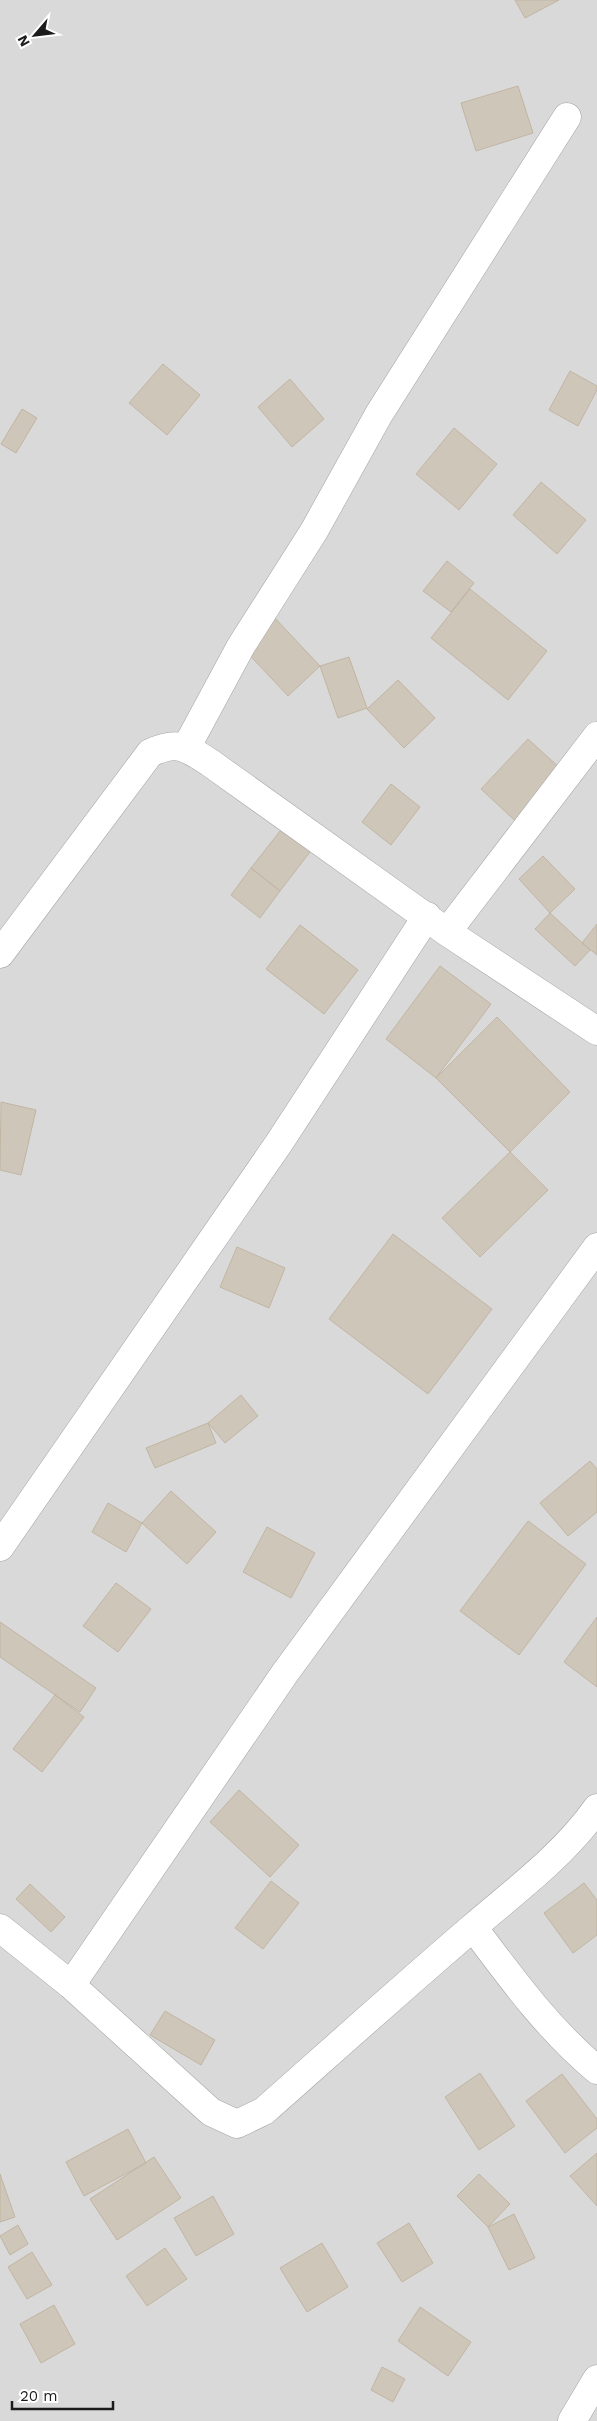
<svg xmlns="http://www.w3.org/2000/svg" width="597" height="2421" viewBox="0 0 597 2421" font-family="'Work Sans',sans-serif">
<rect width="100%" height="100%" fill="#eeece0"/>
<!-- residential -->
<path fill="#dad9d9" d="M0,0h597v2421h-597z"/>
<!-- building -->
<path fill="#cec6b9" stroke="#c1b5a2" d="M515,0h44l-34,18z
M518,86l15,47 -57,18 -15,-48z
M163,364l37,31 -33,40 -38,-32z
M570,371l27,15v4l-19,36 -29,-16z
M290,379l34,40 -32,28 -34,-40z
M22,409l15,9 -21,35 -15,-9z
M454,428l43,36 -38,46 -43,-36z
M541,482l45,38 -29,34 -44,-39z
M447,561l27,22 -23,29 -28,-21z
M470,589l77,62 -39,49 -77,-62z
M273,616l47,50 -32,30 -47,-50z
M349,657l18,51 -29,10 -18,-52z
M398,680l37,38 -31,30 -37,-39z
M528,739l43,39 -47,51 -43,-40z
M391,784l29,23 -29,38 -29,-23z
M284,826l29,22 -33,43 -29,-23z
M543,856l32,33 -25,24 -31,-34z
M251,868l29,23 -20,27 -29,-23z
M550,913l40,37 -15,16 -40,-37z
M597,924v31l-15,-12z
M300,925l58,45 -34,44 -58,-45z
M440,966l51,38 -55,74 -50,-39z
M497,1017l73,75 -60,60 -74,-74z
M1,1102l35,8 -15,65 -21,-5z
M510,1152l38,38 -68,67 -38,-39z
M393,1234l99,75 -64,85 -99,-75z
M237,1247l48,21 -16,40 -49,-21z
M241,1395l17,21 -33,27 -17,-20z
M208,1423l8,20 -61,25 -9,-20z
M590,1461l7,8v43l-29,24 -28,-33z
M171,1491l45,41 -29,32 -45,-41z
M108,1503l34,20 -16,29 -34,-20z
M528,1521l58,43 -67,91 -59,-44z
M267,1527l48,26 -24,45 -48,-26z
M116,1583l35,26 -33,43 -35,-26z
M597,1617v70l-33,-25z
M0,1622l96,66 -16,24 -80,-55z
M55,1695l29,22 -42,55 -29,-23z
M239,1790l60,55 -29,32 -60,-55z
M271,1881l28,22 -36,46 -28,-21z
M584,1883l13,17v35l-24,18 -29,-40z
M30,1884l35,33 -14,15 -35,-33z
M165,2011l50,29 -14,25 -51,-30z
M480,2073l35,53 -36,24 -34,-53z
M562,2074l35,45v9l-32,25 -39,-52z
M128,2129l18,34 -62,33 -18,-34z
M597,2153v53l-27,-30z
M154,2157l27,41 -64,42 -27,-41z
M0,2174l15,43 -15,5z
M479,2174l31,30 -22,23 -31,-31z
M213,2196l21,38 -38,22 -22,-38z
M514,2214l21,44 -26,12 -21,-43z
M409,2223l24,40 -31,19 -25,-39z
M18,2225l10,19 -18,11 -10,-19z
M322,2243l26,44 -41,25 -27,-44z
M165,2248l22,31 -40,27 -21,-30z
M32,2252l20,33 -25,14 -19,-32z
M54,2305l21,39 -34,19 -21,-39z
M420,2307l51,35 -23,34 -50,-35z
M382,2367l23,12 -12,23 -22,-12z"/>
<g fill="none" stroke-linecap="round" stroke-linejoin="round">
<!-- street casing -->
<g stroke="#a3a3a3" stroke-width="29">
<path id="street" d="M186,748l55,-102 73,-115 65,-117 188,-297
M447,932l150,-196
M0,954l150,-201c28,-13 35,-6 59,9l238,170 150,99
M0,1547l279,-404 148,-227
M473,1927c38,51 75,102 124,143
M0,1928l71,57 140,127 26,12 27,-13c69,-61 138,-123 208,-183 44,-38 91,-72 125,-120
M71,1985l214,-312 312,-426
M572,2421l25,-42"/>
</g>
<!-- street -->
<use href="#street" stroke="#fff" stroke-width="28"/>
</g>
<!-- north arrow -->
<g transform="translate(35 35) rotate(242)" stroke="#ffffff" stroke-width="4" paint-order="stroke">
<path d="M0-4L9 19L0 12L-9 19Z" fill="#1c1c1c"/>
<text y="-8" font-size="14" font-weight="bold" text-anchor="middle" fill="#1c1c1c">N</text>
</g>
<!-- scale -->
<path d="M12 2401v8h101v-8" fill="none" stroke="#1c1c1c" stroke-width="2.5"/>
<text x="20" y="2401" font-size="15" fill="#1c1c1c" stroke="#ffffff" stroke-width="4" paint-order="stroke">20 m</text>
</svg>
